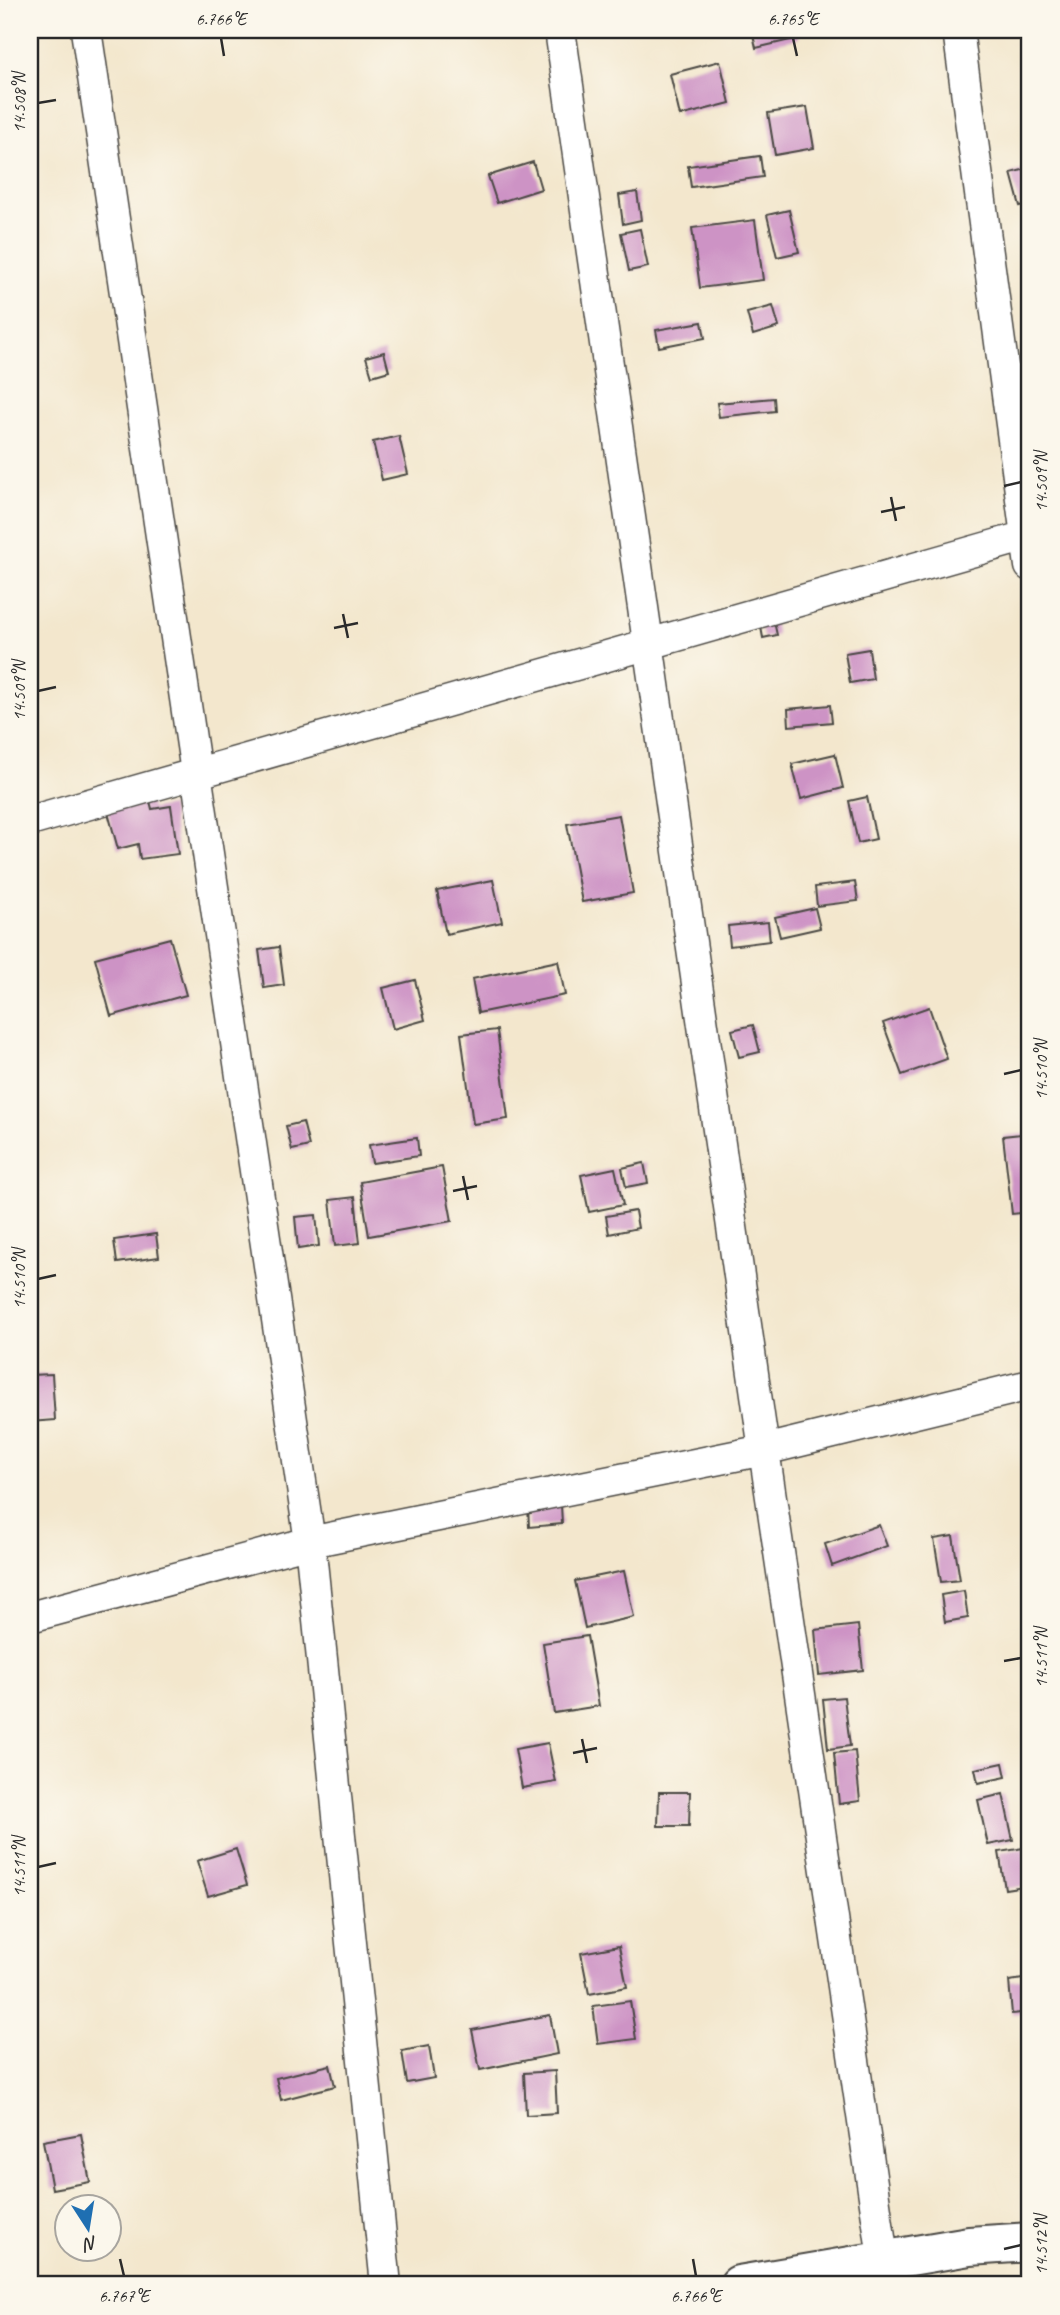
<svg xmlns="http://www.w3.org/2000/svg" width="1060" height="2315" viewBox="0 0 1060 2315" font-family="Caveat,sans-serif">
<rect width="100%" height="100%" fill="#fbf7ec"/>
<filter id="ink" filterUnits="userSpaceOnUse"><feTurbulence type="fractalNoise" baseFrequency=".0143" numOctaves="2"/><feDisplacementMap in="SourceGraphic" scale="14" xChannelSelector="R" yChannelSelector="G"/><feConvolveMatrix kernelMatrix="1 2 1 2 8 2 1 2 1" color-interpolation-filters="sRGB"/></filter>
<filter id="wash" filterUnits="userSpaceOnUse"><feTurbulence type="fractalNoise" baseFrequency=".00686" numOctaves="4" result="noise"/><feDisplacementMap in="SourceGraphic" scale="28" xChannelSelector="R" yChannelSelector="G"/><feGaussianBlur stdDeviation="1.57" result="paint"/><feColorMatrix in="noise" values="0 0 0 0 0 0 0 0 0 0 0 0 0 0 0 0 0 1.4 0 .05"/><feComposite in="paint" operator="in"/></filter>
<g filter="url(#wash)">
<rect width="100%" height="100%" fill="#f3e7cd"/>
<g id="blocks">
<!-- building -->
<path fill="#cd93c5" d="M752,30h45l2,8 -43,10z
M720,61l10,42 -50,13 -10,-42z
M807,107l7,41 -39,7 -7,-42z
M760,156l3,21 -72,10 -3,-21z
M533,162l8,27 -44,14 -9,-27z
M1030,168v36l-10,2 -9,-33z
M637,192l4,28 -18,4 -4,-29z
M789,210l10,42 -22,5 -10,-42z
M755,220l8,60 -63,8 -8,-60z
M640,229l8,38 -19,4 -8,-38z
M773,306l6,21 -26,8 -6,-22z
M702,322l3,16 -46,9 -3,-17z
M384,352l5,19 -17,5 -6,-19z
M774,398l1,13 -56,6 -2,-14z
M399,436l9,38 -26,6 -9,-38z
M772,613l5,22 -14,3 -4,-22z
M869,649l4,30 -23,4 -5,-30z
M830,705l2,17 -43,4 -1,-17z
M835,754l8,34 -42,11 -9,-35z
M149,797l3,12 19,-3 7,48 -38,5 -2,-15 -20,5 -11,-40z
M867,797l9,42 -18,4 -9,-42z
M619,815l14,78 -51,9 -15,-78z
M493,880l9,42 -56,12 -9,-43z
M855,882l3,19 -41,5 -2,-19z
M815,908l5,20 -40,9 -5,-20z
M768,922l2,19 -40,5 -2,-20z
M170,938l16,57 -75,21 -16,-58z
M279,947l5,38 -20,3 -5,-38z
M558,961l7,34 -87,18 -6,-34z
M415,980l10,40 -32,9 -10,-41z
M929,1007l18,52 -45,16 -19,-52z
M753,1025l7,27 -21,5 -7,-27z
M497,1030l11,89 -35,5 -12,-90z
M303,1122l6,24 -17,4 -6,-24z
M1030,1133v79l-18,2 -9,-78z
M417,1138l2,18 -47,7 -3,-18z
M644,1163l4,20 -22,4 -4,-19z
M442,1167l10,54 -83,15 -9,-54z
M615,1168l8,37 -34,7 -8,-37z
M355,1197l5,46 -25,3 -5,-46z
M635,1211l3,17 -29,6 -3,-18z
M316,1215l3,31 -21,3 -3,-32z
M156,1234l3,23 -42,6 -3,-23z
M52,1374l3,46 -25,2v-47z
M561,1504l1,20 -33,3 -1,-21z
M879,1525l8,21 -55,20 -7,-22z
M953,1536l7,44 -19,2 -7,-43z
M624,1571l10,46 -49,11 -10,-47z
M964,1591l4,27 -23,4 -4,-27z
M858,1625l5,45 -44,5 -4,-45z
M587,1636l12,70 -45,7 -11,-70z
M844,1697l6,49 -22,3 -5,-50z
M548,1743l8,39 -34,6 -7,-39z
M855,1751l5,50 -21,3 -5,-51z
M1003,1763l3,14 -28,6 -3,-14z
M659,1792h31l-1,34h-31z
M1003,1794l10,46 -25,5 -10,-45z
M1030,1847v38l-25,4 -6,-37z
M236,1849l11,36 -39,11 -11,-35z
M619,1946l8,41 -38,7 -8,-41z
M1030,1978v34l-18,2 -3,-33z
M630,2001l6,38 -38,5 -5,-38z
M550,2015l7,39 -77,16 -8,-40z
M429,2046l5,32 -27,5 -5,-32z
M330,2065l5,21 -54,14 -5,-22z
M555,2071l2,42 -31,2 -2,-42z
M81,2134l9,48 -38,7 -9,-48z"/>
</g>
</g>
<g filter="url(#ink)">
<use href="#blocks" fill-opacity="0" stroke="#494743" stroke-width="2"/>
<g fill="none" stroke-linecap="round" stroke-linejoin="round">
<!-- street casing -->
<g stroke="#494743" stroke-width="33">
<path id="street" d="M86,30l224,1512 76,743
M560,30l204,1420 123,835
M958,30l72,536
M30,821l1000,-286
M30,1617l280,-75 454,-92 266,-65"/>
</g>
<!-- secondary casing -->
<g stroke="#494743" stroke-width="42">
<path id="secondary" d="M739,2285l230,-39 61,-4"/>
</g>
<!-- street -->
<use href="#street" stroke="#fff" stroke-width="30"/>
<!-- secondary -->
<use href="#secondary" stroke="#fff" stroke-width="38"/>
</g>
</g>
<!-- ticks -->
<path fill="none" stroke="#2b2b2b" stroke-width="2.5" d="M221,38l3,18M793,38l4,18M38,103l18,-3M1004,486l17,-4M891,497l5,24M881,512l24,-5M343,614l5,24M334,628l24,-5M38,691l18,-4M1004,1074l17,-4M463,1176l5,24M453,1191l24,-5M38,1279l18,-4M1004,1661l17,-3M582,1739l5,24M573,1753l24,-5M38,1867l18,-4M1004,2249l17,-4M120,2259l4,17M693,2259l3,17"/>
<!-- margin -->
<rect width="1060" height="2315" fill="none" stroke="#fbf7ec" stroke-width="77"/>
<!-- north arrow -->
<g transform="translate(88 2228) rotate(168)"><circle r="33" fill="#fbf7ec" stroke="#a8a59f" stroke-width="2"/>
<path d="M0-5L12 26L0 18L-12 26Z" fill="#1f6fb2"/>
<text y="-10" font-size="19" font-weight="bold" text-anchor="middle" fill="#2b2b2b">N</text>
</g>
<rect x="38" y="38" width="983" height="2238" fill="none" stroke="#2b2b2b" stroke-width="2.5"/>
<g font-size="18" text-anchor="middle" fill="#2b2b2b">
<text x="221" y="25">6.766°E</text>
<text x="793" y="25">6.765°E</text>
<text transform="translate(19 103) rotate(-90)" y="6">14.508°N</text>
<text transform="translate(1041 482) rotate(-90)" y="6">14.509°N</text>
<text transform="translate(19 691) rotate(-90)" y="6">14.509°N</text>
<text transform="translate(1041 1070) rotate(-90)" y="6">14.510°N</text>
<text transform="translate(19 1279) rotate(-90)" y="6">14.510°N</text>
<text transform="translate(1041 1658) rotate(-90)" y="6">14.511°N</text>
<text transform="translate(19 1867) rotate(-90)" y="6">14.511°N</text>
<text transform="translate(1041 2245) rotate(-90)" y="6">14.512°N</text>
<text x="124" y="2302">6.767°E</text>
<text x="696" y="2302">6.766°E</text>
</g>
</svg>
